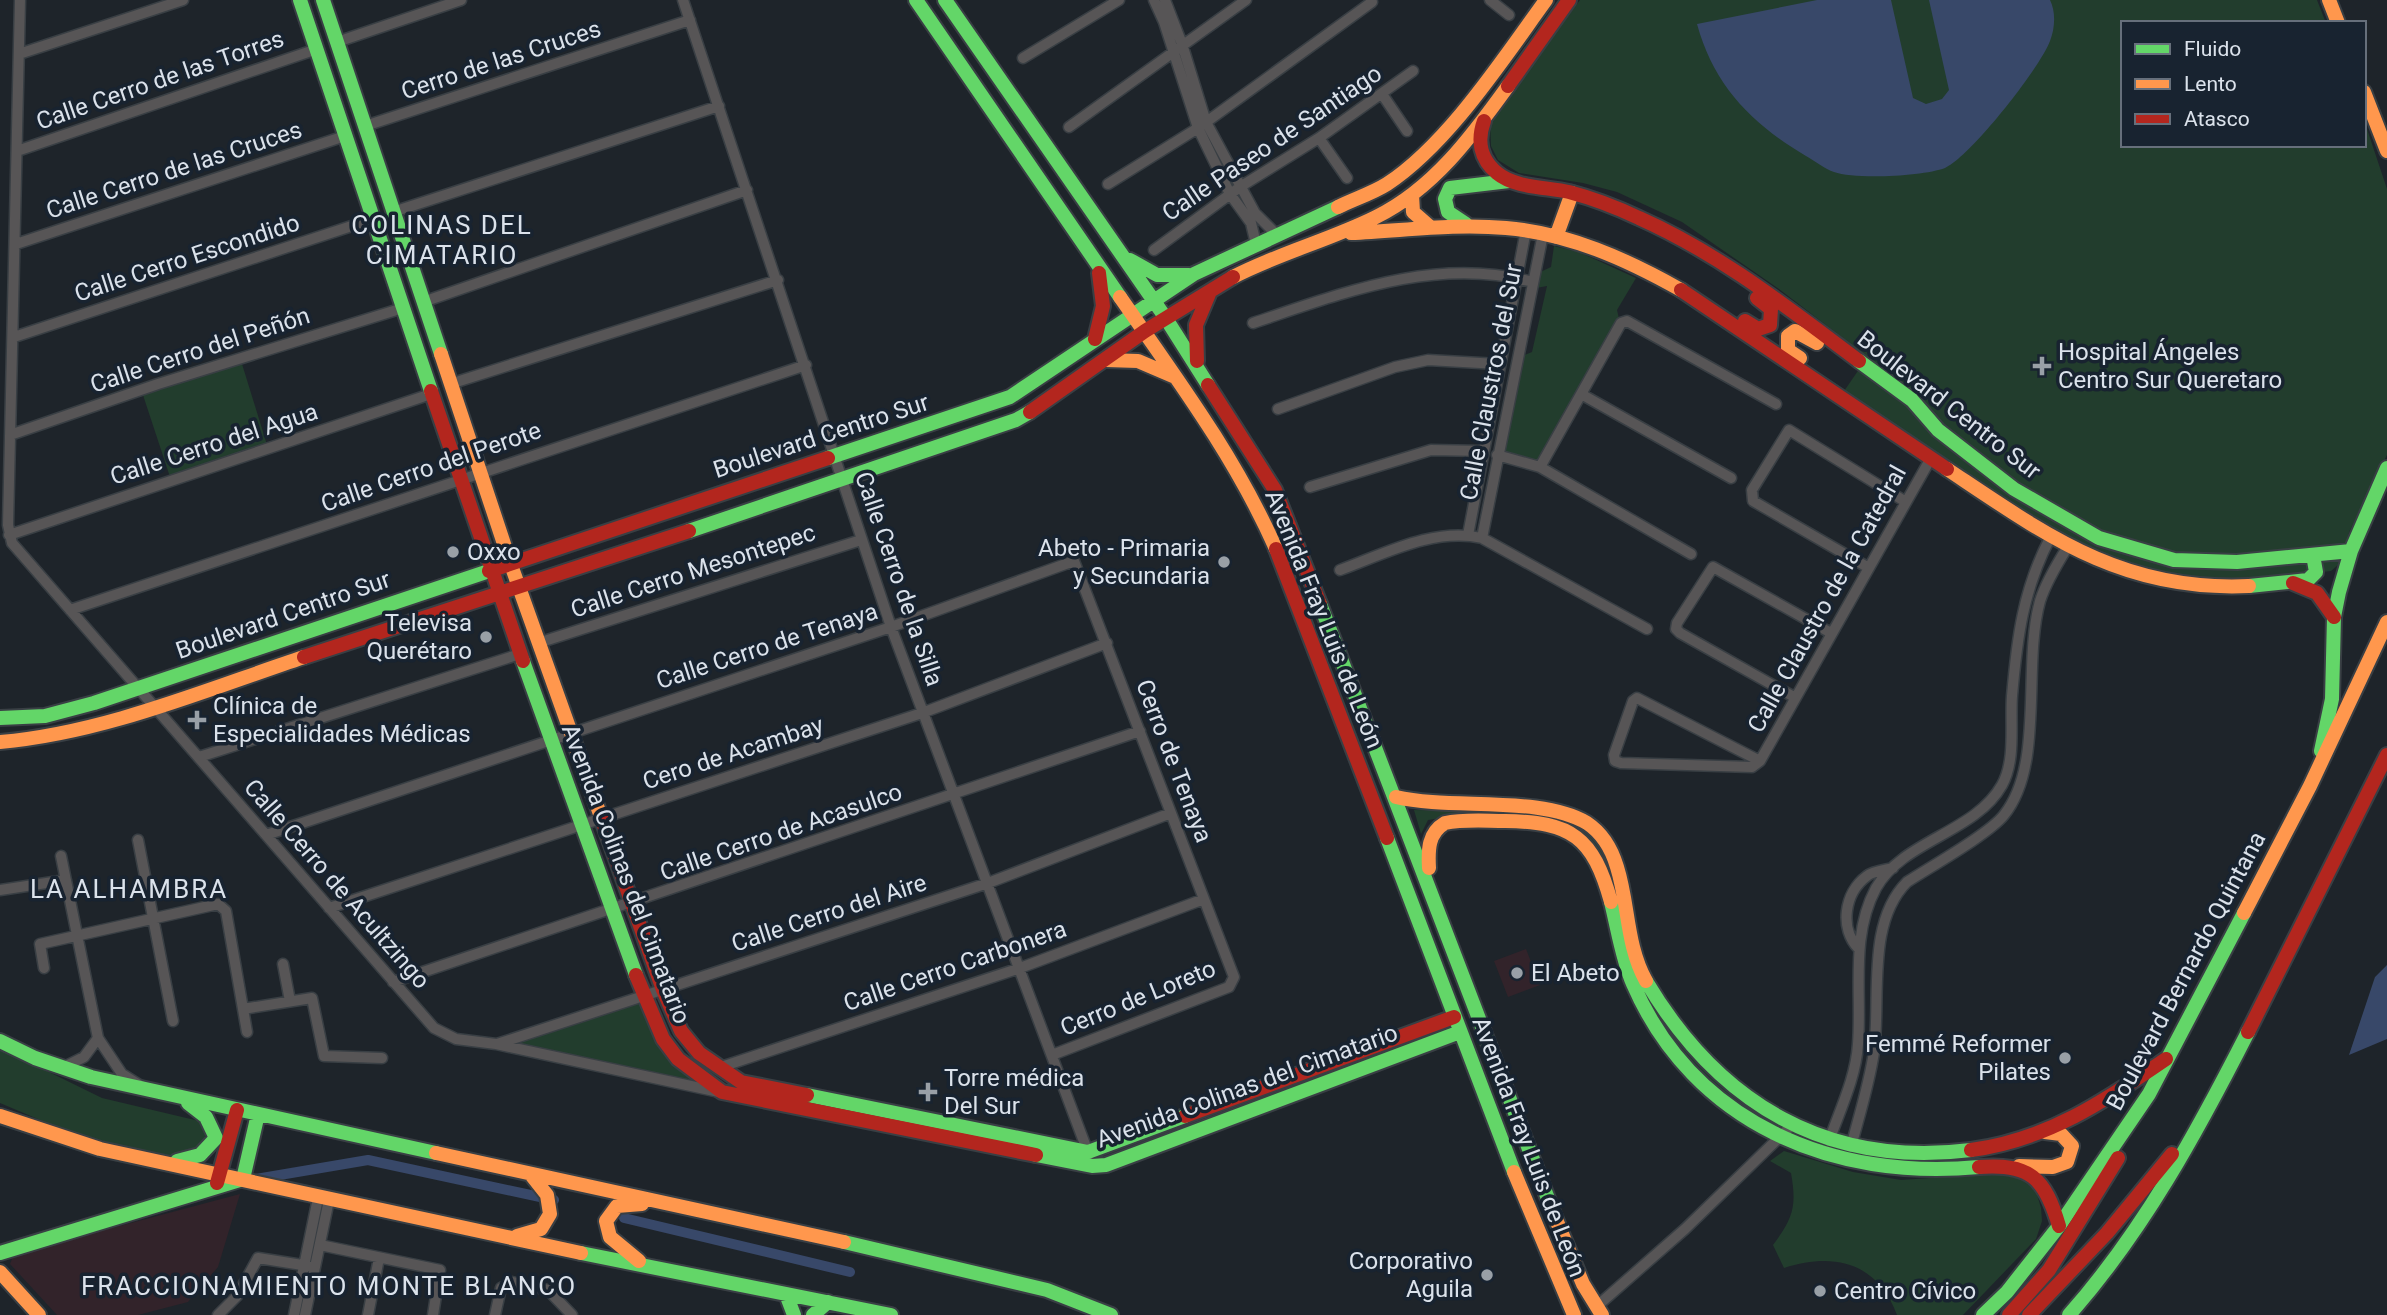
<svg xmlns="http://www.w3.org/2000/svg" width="2387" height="1315" viewBox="0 0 2387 1315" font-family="Roboto,sans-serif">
<rect width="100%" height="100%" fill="#1e242a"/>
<!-- education -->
<path fill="#32232a" d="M1526,949l14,36 -32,12 -14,-36z
M240,1194l-22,73 -30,35 -50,13h-81l-47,-51 4,-10z"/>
<!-- green -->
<path fill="#223d2d" d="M1580,0h737l9,23h-203v122h241v-25l23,69v266l-37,75 -12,35 -7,6 -127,14 -106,-23 -258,-165 22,-32 56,31 -139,-107 -97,-67 -65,-30 -34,-9 -64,-10 -21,-13 -7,-14 -1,-25z
M1554,246l25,6 57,26 -19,32 3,13 -80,144 -43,-12 20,-97 15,-6 15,-66 -16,3 3,-14 17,-8z
M246,357l-4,7 26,84 -97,32 -30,-91z
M1414,810l138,2 46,26 12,20 5,39 49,122 25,36 21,22 35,30 26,17 -3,3 -60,-45 -47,-58 -32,-54 -19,-73 -37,-68 -118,-13 -27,4 -7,14z
M644,996l19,43 59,53 -226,-48z
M0,1048l102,50 97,23 8,10 -4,17 -38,9 -99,-26 -66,-28z
M1784,1151l69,21 48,8 102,-7 19,6 14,12 5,17 1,13 -6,18 -73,76h-66c-20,-53 -63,-63 -113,-47l-11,-23c20,-27 24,-38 18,-72l-21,-12z"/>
<!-- water -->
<path fill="#384869" d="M1817,0h74l22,98 13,6 16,-5 7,-9 -20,-90h121c6,12 5,28 0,41 -10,27 -80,116 -105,127 -21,8 -89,12 -111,4 -9,-3 -19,-11 -28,-16 -54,-32 -92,-70 -109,-132z
M2387,965v74l-38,16 26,-78z"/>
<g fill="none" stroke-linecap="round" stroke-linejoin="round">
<!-- canal -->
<path stroke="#384869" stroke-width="10" d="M256,1179l112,-19 186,40
M624,1218l226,54"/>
<!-- street casing -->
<g stroke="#393f44" stroke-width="13">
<path id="street" d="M20,0l-12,525 4,18 422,485 22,11 40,5 223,48
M683,0l208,627 198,528
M1154,0l10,22 34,106 32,66 21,29 5,21
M1165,0l17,44 24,78 49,91 21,21
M1490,0l19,15
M337,42l124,-42
M19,54l164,-54
M1023,58l96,-58
M1382,94l25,37
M365,126l325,-106
M1069,127l177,-127
M1319,138l28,40
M17,151l300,-102
M1108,184l90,-56 174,-126
M393,212l326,-106
M16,244l329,-108
M1154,250l86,-63 79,-49 94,-67
M423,302l324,-112
M1253,323c90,-30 183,-67 279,-41
M14,337l359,-118
M450,384l328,-104
M1581,394l150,84
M1278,409l117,-42 33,-7 70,4
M10,435l148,-51 245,-76
M1497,455l43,12 151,87
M1540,467l81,-144 6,-2 149,83
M1310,487l121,-37 52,1
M9,535l422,-141
M1468,535l58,-305
M1482,538l61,-304
M1869,568l-116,-67 -1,-11 37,-60 117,72
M1340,570c44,-16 94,-43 142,-32l165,91
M70,610l736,-245
M538,643l323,-103
M1794,697l-114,-64 -4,-4 1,-6 36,-56 118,66
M199,757l321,-103
M1760,761l-123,-63 -4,3 -19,54 1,6 6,2 131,4 8,-6 171,-303
M266,835l625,-208 183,-66 160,416 -5,10 -177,68
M138,840l35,181
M61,856l37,182 24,36 19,12
M0,890l66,-10
M329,908l593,-195 185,-70
M1859,949c-20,-20 -15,-56 8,-73 6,-5 18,-6 26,-8
M283,964l7,37
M44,968l-4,-24 178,-40 8,7 21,121
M393,982l747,-251
M243,1009l69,-11 12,58 58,2
M497,1044l491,-161 183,-70
M62,1068l22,-11 14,-19
M718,1068l302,-100 184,-69
M1829,1141c11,-31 27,-64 29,-97 4,-52 -8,-108 18,-156 27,-48 99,-55 126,-103 14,-25 8,-61 10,-89 5,-58 11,-106 38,-158
M1851,1147c8,-31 18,-62 23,-95 7,-54 -8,-129 33,-170 23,-15 82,-48 97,-67 41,-51 18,-149 36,-214 6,-19 17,-37 27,-53
M320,1245l120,25 -7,45
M1596,1307l89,-78 105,-102
M218,1315l19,-19 21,-38 57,9
M294,1315l24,-117
M305,1315l24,-115
M368,1315l11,-57
M495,1315l6,-27 11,-6 36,8 24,25"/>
</g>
<!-- fast casing -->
<g stroke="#393f44" stroke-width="18">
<path id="fast" d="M300,0l131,391
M323,0l118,354
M916,0l204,297
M945,0l220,317 43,68
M1466,224l-18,-12 -3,-13 5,-11 59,-7
M1130,260l27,15h32
M1859,361l53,39 26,30 76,59 85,49 75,22 63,2 114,-11
M828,458l182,-61 184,-123 144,-67
M689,531l327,-111 14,-8
M2249,586l59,-6 8,-8 -3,-17
M1320,604l235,613
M523,661l113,314
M0,718l45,-2 49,-13 395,-132
M2321,751l11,-52 2,-82 5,-25 12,-41 36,-83
M1387,838l127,334
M1611,902c7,28 11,57 22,82 61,140 201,197 346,183
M1646,981c73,123 181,187 325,169
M0,1041l35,17 56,19 345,76
M807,1095l281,57 97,-36
M1036,1155l56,11 14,-1 354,-133
M177,1161l23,-6 16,-17 -10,-21 -18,-14
M844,1242l203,48 64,25
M0,1253l243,-74 15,-65
M581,1253l310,62
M786,1294l8,21
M813,1315l15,-13
M1983,1315l24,-23 52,-66 90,-132 95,-181
M2069,1315c75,-85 128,-183 179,-283"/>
</g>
<!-- slow casing -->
<g stroke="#393f44" stroke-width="18">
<path id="slow" d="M2329,0l9,23
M2364,92l23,59
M1412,195l1,17 16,14
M1338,207c16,-8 35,-14 49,-23 61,-40 116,-125 159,-184
M1351,233c51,-2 103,-10 155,-5 62,5 120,31 175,62
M1556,237l16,-44
M1233,277c46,-24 97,-37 143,-60 57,-28 96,-81 132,-131
M1120,297c57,82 116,161 156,252
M441,354l69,208 91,255
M1800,358l-12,-8v-14l7,-5 22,12
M1106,360l32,1 35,15
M1947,469c99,66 175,123 302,117
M0,742c104,-9 205,-52 304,-85
M1396,797c55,13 145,-2 191,26 15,10 25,27 30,44 12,38 9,78 29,114
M1429,868c-1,-18 -1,-35 16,-45 19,-4 40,-2 60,-2 67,1 88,16 106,81
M2244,913l66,-127 77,-164
M0,1116l100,33 481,104
M436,1153l408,89
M2019,1166l34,1 14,-5 5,-16 -11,-12 -16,-2
M1514,1172l60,143
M1555,1217l28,67 19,31
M517,1236l24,-7 9,-15 -3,-19 -15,-19
M639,1261l-29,-24 -4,-16 11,-15 25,-2
M0,1272l39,43"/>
</g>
<!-- jam casing -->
<g stroke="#393f44" stroke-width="18">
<path id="jam" d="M1508,86l61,-86
M1484,121c-7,19 -4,38 13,52 18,15 49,14 72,19 23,6 49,16 70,26 81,36 149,90 220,143
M1681,290l266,179
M1745,321l13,8 12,-4 1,-16 -14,-11
M1095,339l8,-33 -4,-33
M1197,361l-1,-36 13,-31
M1208,385l67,105 45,114
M431,391l92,270
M1030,412l115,-81 88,-54
M1276,549l111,289
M489,571l339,-113
M2293,583l24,10 17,24
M304,657l385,-126
M601,817l62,173 18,41 18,22 42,29 66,13
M636,975l27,64 15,20 44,33 314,63
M2248,1032l139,-277
M1185,1116l269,-99
M1971,1150c76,-10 134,-49 195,-91
M1979,1167c51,-4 66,11 80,59
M217,1183l20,-73
M2009,1315l40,-45 69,-112
M2029,1315l78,-82 65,-79"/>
</g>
<!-- street -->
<use href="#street" stroke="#575556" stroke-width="10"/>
<!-- fast -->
<use href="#fast" stroke="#63d668" stroke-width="14"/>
<!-- slow -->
<use href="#slow" stroke="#ff974d" stroke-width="14"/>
<!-- jam -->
<use href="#jam" stroke="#b3261e" stroke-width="14"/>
</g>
<!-- markers -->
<g fill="#99a0a7" stroke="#182330" stroke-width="2.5">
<path d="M2038.5 355.5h7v7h7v7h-7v7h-7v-7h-7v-7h7z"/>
<circle cx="453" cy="552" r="7"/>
<circle cx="1224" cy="562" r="7"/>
<circle cx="486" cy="637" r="7"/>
<path d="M193.5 709.5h7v7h7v7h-7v7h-7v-7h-7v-7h7z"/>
<circle cx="1517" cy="973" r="7"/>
<circle cx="2065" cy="1058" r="7"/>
<path d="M924.5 1081.5h7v7h7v7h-7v7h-7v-7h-7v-7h7z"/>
<circle cx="1487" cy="1275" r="7"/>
<circle cx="1820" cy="1291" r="7"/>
</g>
<g text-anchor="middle" stroke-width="7" stroke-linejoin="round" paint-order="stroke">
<!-- street labels -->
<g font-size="24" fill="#dbe2eb" stroke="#182330">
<text transform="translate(501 60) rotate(-18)" y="8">Cerro de las Cruces</text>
<text transform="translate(160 80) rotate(-19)" y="8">Calle Cerro de las Torres</text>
<text transform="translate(1272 143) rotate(-34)" y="8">Calle Paseo de Santiago</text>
<text transform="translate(174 170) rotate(-18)" y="8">Calle Cerro de las Cruces</text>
<text transform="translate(187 258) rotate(-18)" y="8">Calle Cerro Escondido</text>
<text transform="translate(200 350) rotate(-18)" y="8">Calle Cerro del Peñón</text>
<text transform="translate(1491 382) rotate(-79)" y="8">Calle Claustros del Sur</text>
<text transform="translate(1949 405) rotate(38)" y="8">Boulevard Centro Sur</text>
<text transform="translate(821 436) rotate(-18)" y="8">Boulevard Centro Sur</text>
<text transform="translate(214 444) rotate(-18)" y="8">Calle Cerro del Agua</text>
<text transform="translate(431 467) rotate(-19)" y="8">Calle Cerro del Perote</text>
<text transform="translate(693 571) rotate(-18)" y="8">Calle Cerro Mesontepec</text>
<text transform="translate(899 579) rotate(71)" y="8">Calle Cerro de la Silla</text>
<text transform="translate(1827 599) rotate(-61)" y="8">Calle Claustro de la Catedral</text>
<text transform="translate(283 615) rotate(-19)" y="8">Boulevard Centro Sur</text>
<text transform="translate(1324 619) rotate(68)" y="8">Avenida Fray Luis de León</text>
<text transform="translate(767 646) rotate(-18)" y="8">Calle Cerro de Tenaya</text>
<text transform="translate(733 753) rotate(-18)" y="8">Cero de Acambay</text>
<text transform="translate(1174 761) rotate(69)" y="8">Cerro de Tenaya</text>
<text transform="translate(781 832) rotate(-19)" y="8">Calle Cerro de Acasulco</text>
<text transform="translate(626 874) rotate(69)" y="8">Avenida Colinas del Cimatario</text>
<text transform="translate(337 884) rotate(49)" y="8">Calle Cerro de Acultzingo</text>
<text transform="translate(829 913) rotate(-18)" y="8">Calle Cerro del Aire</text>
<text transform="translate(955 966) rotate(-19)" y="8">Calle Cerro Carbonera</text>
<text transform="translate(2186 971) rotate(-62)" y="8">Boulevard Bernardo Quintana</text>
<text transform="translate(1138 998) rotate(-22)" y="8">Cerro de Loreto</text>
<text transform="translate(1247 1086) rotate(-20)" y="8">Avenida Colinas del Cimatario</text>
<text transform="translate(1529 1147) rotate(69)" y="8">Avenida Fray Luis de León</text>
</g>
<!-- poi labels -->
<g font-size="24" fill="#dbe2eb" stroke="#182330" text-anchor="start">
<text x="2058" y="360">Hospital Ángeles<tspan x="2058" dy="28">Centro Sur Queretaro</tspan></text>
<text x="1210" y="556" text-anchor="end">Abeto - Primaria<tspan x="1210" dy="28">y Secundaria</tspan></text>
<text x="467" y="560">Oxxo</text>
<text x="472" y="631" text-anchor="end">Televisa<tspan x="472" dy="28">Querétaro</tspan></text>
<text x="213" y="714">Clínica de<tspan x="213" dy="28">Especialidades Médicas</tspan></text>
<text x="1531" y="981">El Abeto</text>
<text x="2051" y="1052" text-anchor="end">Femmé Reformer<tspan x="2051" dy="28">Pilates</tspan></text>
<text x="944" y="1086">Torre médica<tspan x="944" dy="28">Del Sur</tspan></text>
<text x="1473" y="1269" text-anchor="end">Corporativo<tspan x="1473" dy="28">Aguila</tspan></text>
<text x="1834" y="1299">Centro Cívico</text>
</g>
<!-- neighbourhood labels -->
<g font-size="26" letter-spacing="2" fill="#dbe2eb" stroke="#182330">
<text x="442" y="234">COLINAS DEL<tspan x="442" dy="30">CIMATARIO</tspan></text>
<text x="129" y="898">LA ALHAMBRA</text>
<text x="329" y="1295">FRACCIONAMIENTO MONTE BLANCO</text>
</g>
</g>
<!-- legend -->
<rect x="2121" y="21" width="245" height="126" fill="#182330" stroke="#666f7b" stroke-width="2"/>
<rect x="2135" y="44" width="35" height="10" fill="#63d668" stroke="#666f7b" stroke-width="2"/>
<text x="2184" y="56" font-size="21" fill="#dbe2eb">Fluido</text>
<rect x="2135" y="79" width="35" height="10" fill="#ff974d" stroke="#666f7b" stroke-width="2"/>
<text x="2184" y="91" font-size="21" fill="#dbe2eb">Lento</text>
<rect x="2135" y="114" width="35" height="10" fill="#b3261e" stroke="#666f7b" stroke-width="2"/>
<text x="2184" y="126" font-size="21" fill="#dbe2eb">Atasco</text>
</svg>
